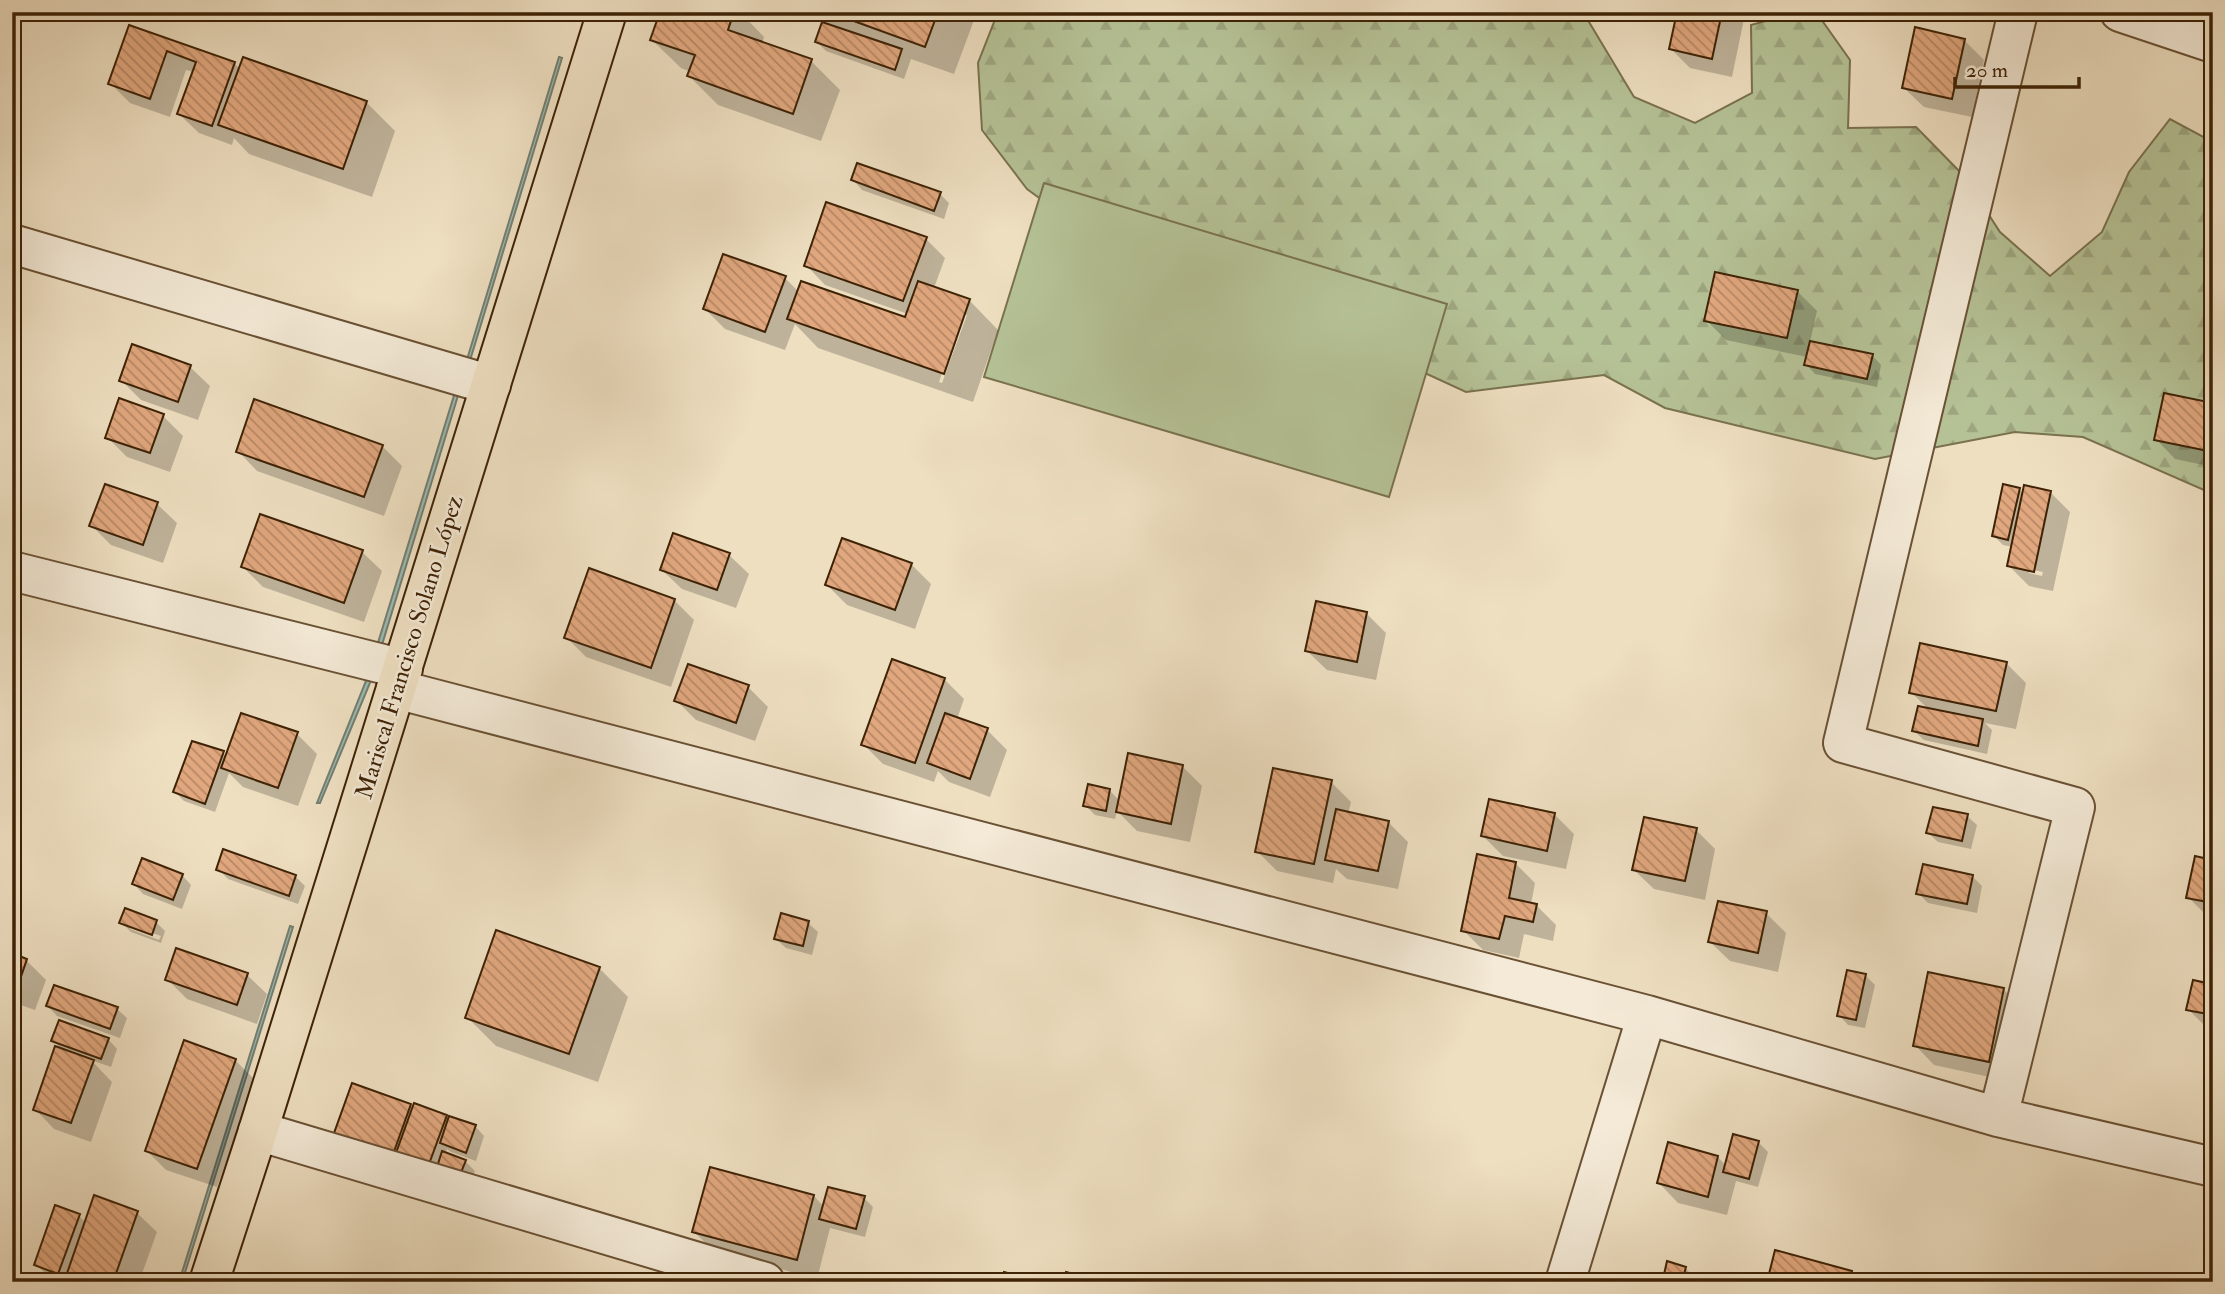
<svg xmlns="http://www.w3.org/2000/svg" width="2225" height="1294" viewBox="0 0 2225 1294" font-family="'IM FELL Double Pica',serif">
<defs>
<pattern id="forest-firs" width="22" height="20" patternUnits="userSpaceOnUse" patternTransform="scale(1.75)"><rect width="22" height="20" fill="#b5c296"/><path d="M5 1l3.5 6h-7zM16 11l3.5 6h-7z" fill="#9da680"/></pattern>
<pattern id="building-back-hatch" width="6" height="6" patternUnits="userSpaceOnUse" patternTransform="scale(1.75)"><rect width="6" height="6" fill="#e1a77e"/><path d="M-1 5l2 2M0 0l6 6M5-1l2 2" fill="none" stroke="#b88865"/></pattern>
</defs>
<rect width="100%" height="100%" fill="#eedfc1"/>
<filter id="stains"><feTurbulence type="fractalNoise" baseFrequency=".00286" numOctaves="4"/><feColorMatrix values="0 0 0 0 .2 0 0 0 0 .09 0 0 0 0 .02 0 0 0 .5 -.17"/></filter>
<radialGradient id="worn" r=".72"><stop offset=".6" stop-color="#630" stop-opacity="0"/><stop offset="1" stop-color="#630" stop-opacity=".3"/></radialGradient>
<!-- forest -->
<path fill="url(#forest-firs)" stroke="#7a724e" stroke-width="2" d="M998,12h585l51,85 61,26 57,-30 -1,-68 47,-13h18l34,48 -2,68 68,-1 47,48 37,57 50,44 52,-44 27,-60 41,-53 43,23v352l-130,-57 -68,-5 -140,27 -210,-51 -61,-33 -138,17 -65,-30 -263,-92 -111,-81 -45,-59 -4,-67z"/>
<!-- garden -->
<path fill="#b5c296" stroke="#7a724e" stroke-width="2" d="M1044,183l403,121 -58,193 -405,-120z"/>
<!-- water -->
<path fill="#99bcb6" stroke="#757e6f" stroke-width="2" d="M559,57l3,1 -94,309 -3,-1z
M456,389h4l-79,259 -4,-2z
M368,676l4,2 -52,125h-3z
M290,926l3,1 -111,355h-3z"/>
<!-- shadow -->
<path fill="#0003" fill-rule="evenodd" d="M662,12h78l24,25 -2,7 49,17 29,29 -19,51 -103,-36 -29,-29 2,-4 -10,-4 -29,-28z
M816,12h161l-23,62 -43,-15 -7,20 -78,-28 -9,-9 13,-16z
M1678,12h65l2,2 -13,63 -42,-9 -19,-19z
M130,27l104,36 6,6 126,33 29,29 -23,66 -123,-43 -15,-16 -2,7 -33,-12 -20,-19 15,-42 -8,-2 -16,47 -40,-14 -20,-20z
M1964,40l20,20 -12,57 -48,-10 -20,-19z
M853,180l87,14 9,9 -5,16 -82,-29z
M926,239l19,19 -11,30 36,13 28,29 -25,72 -155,-54 -23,-24 -10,26 -60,-21 -20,-20 80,-31 14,14 107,27 2,-5 -83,-29 -19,-20zM963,315h4l-25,68 -3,-1z
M1797,291l20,20 -7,31 62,13 9,10 -4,22 -62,-13 -9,-10 1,-7 -81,-17 -20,-20z
M190,367l20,19 -12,34 -57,-20 -20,-20z
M120,401l43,15 20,20 -13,36 -43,-15 -20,-20z
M2213,405v62l-38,-8 -19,-20z
M382,446l20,20 -18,50 -127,-45 -19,-20z
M2019,489l5,6 26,-3 20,20 -17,79 -24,-5 -20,-20 4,-19 -10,-2 -9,-9zM2029,569l14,3 -1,4 -13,-3z
M157,504l20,19 -14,40 -52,-18 -19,-19z
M362,552l20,19 -18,51 -101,-35 -20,-20z
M729,555l20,19 -13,34 -54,-19 -20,-19z
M911,564l20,20 -16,45 -68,-24 -20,-20z
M674,600l20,20 -23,67 -85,-30 -20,-20z
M1366,613l20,20 -10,47 -49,-10 -20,-19z
M2006,663l20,20 -10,46 -31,-6 7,7 -5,24 -63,-14 -10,-9 15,-21 -18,-18z
M944,679l20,20 -7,20 30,11 20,20 -17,47 -41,-15 -11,-11 -4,11 -51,-18 -20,-20z
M748,687l20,20 -13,34 -59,-21 -20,-20z
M297,734l20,20 -19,52 -55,-19 -14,-14 -14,39 -31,-11 -9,-9 48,-39 4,4z
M1183,767l19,19 -12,56 -53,-11 -20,-20 -2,8 -20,-4 -10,-10 25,-14 10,10z
M1331,782l20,20 -3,12 40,8 20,20 -10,47 -51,-10 -11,-10 -3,14 -56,-12 -20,-20z
M1554,814l20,20 -8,35 -63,-13 -20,-20z
M1967,816l10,9 -6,24 -33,-7 -10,-9z
M1696,830l19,19 -10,51 -51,-11 -20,-19z
M2213,862v56l-5,-1 -20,-20z
M1516,864l19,19 -4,21 6,2 19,19 -3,16 -29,-7 -5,24 -36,-8 -20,-20z
M218,869l77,7 10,10 -7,18 -70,-25z
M182,875l9,10 -9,24 -39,-15 -9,-10z
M1973,877l9,9 -5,27 -49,-10 -10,-10z
M1766,913l20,20 -8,39 -48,-11 -20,-19z
M121,922h35l9,9 -4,12 -30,-11zM130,925l31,11 -2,4 -29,-11z
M808,923l10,9 -6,23 -26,-7 -10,-9z
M12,955l14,5 20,20 -11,30 -23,-8z
M2213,966v64l-5,-1 -20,-20 20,-23z
M599,968l29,29 -30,85 -102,-36 -29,-29z
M247,975l20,19 -10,30 -70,-25 -20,-20z
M1865,975l10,10 -10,43 -17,-3 -9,-10z
M2004,990l19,19 -15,72 -74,-16 -19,-20z
M48,1006l69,3 10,9 -7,20 -63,-22z
M12,1019l4,4 -4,12z
M108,1039l9,10 -6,18 -20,-7 21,22 -21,60 -37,-13 -19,-20 29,-58 -11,-10z
M235,1060l20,20 -38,107 -51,-17 -19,-19z
M410,1105l4,4 61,17 9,10 -8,25 -25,-9 -4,-3 -2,5 20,7 10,10 -5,12 -115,-28z
M1758,1142l10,10 -10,35 -22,-6 -9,34 -49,-12 -19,-20 59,-26 8,9z
M814,1196l10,11 40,-9 9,9 -8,30 -35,-9 -13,51 -103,-28 -20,-19z
M137,1213l20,19 -18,50h-73l-20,-8 -10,-10 43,-48 7,7z
M1685,1268l10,10 -1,4h-27l-2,-3z
M1851,1272l9,10h-92z"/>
<!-- building -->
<path fill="url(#building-back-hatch)" stroke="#3e2205" stroke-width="2" d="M660,12h74l-6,18 84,29 -19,55 -106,-38 8,-21 -45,-15z
M829,12h109l-13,35z
M1677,12h45l-10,47 -43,-10z
M822,22l80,27 -7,21 -80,-28z
M129,25l106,37 -23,64 -35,-12 19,-52 -29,-11 -17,48 -42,-15z
M1915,27l50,12 -13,60 -50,-11z
M243,57l124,44 -24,68 -125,-44z
M857,163l84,29 -7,19 -83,-31z
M826,202l101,35 -24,64 -99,-35z
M723,254l63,22 -21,56 -62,-23z
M1715,272l83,18 -11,48 -83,-17z
M801,281l104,36 13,-36 52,18 -26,75 -157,-55z
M1810,341l63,13 -6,25 -63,-14z
M132,344l59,21 -13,37 -59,-21z
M2164,393l49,10v49l-59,-12z
M119,398l45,16 -14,39 -45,-15z
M254,399l129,46 -19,52 -128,-45z
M105,484l53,18 -15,43 -54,-19z
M2003,484l17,4 -12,52 -16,-4z
M2024,485l27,6 -17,81 -27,-6z
M260,514l103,36 -19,53 -103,-36z
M673,533l57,20 -13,37 -57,-20z
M842,538l70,25 -17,47 -70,-25z
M589,568l86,31 -24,69 -87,-30z
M1316,601l51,11 -10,50 -52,-11z
M1920,643l87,19 -11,49 -87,-18z
M892,659l53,19 -30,85 -54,-18z
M688,664l61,21 -13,38 -62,-22z
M1918,706l65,13 -5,27 -66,-15z
M241,713l57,19 -20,56 -57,-20z
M945,713l43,15 -18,51 -43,-16z
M192,741l32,10 -19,53 -32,-12z
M1128,753l55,12 -12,59 -55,-12z
M1273,768l59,12 -18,84 -59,-12z
M1088,784l22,5 -4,22 -23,-5z
M1489,799l66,14 -8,38 -66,-15z
M1933,807l35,7 -6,27 -36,-8z
M1336,809l53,12 -11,50 -53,-11z
M1644,817l53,11 -12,53 -53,-11z
M223,849l73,26 -7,21 -73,-26z
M1477,854l39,8 -7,36 28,6 -4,18 -28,-6 -6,23 -38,-8z
M2195,856l18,4v43l-27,-5z
M142,858l41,16 -10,26 -41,-16z
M1923,864l50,11 -6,29 -51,-10z
M1718,901l49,10 -9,42 -50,-11z
M125,908l32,12 -5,15 -33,-12z
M781,913l28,8 -6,25 -29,-7z
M496,930l104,37 -31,87 -104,-36z
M176,948l72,25 -11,32 -72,-25z
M12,953l15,6 -11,32 -4,-1z
M2213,958v57l-27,-5 7,-30 14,3z
M1847,970l19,4 -10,46 -19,-4z
M1928,972l76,16 -15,74 -76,-16z
M54,985l64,22 -8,22 -64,-23z
M59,1020l50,18 -8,21 -50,-18z
M184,1040l52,19 -39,110 -52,-18z
M55,1046l39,14 -23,63 -38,-13z
M352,1083l59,21 -19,53 -59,-21z
M414,1103l33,12 -18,49 -33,-11z
M449,1116l27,9 -10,28 -26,-10z
M1733,1134l26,7 -10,38 -26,-7z
M1668,1142l50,14 -10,41 -51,-14z
M442,1151l24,9 -6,15 -23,-8z
M710,1167l104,28 -17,65 -105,-28z
M828,1187l37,9 -9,33 -37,-10z
M94,1195l44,16 -25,71h-49z
M55,1205l25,9 -22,60 -24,-9z
M1775,1250l77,21 -3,11h-82z
M1667,1261l19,6 -4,15 -19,-3z
M1004,1272l37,10h-39z
M1066,1272l36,10h-39z"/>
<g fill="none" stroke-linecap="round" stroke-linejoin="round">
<!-- minor casing -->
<g stroke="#6a5134" stroke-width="42">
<path id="minor" d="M2120,12l93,31
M12,244l479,141
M12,571l391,98
M396,689l1251,326 351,102 215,50
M1998,1117l77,-310 -232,-64 175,-731
M258,1131l507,151
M1565,1282l82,-267"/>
</g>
<!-- major casing -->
<g stroke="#3e2205" stroke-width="42">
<path id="major" d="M209,1282l49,-151 349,-1119"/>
</g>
<!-- minor -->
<use href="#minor" stroke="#f4ead7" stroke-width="38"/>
<!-- major -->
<use href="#major" stroke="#eedfc1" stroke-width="38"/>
</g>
<g text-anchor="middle" stroke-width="5" stroke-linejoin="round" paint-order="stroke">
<!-- street labels -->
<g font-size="24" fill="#3e2205" stroke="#f4ead7">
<text transform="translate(409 647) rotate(-73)" y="8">Mariscal Francisco Solano López</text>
</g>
</g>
<!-- margin -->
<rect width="2225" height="1294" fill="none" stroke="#eedfc1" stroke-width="42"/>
<rect x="14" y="14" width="2197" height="1266" fill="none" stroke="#3e2205" stroke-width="3.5"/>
<rect x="21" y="21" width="2183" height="1252" fill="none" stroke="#3e2205" stroke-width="2"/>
<!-- scale -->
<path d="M1955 77v10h124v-10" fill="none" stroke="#3e2205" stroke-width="3.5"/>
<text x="1966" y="77" font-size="21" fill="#3e2205" stroke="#f4ead7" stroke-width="5" paint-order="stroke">20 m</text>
<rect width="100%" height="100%" filter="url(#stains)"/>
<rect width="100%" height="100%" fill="url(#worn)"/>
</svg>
